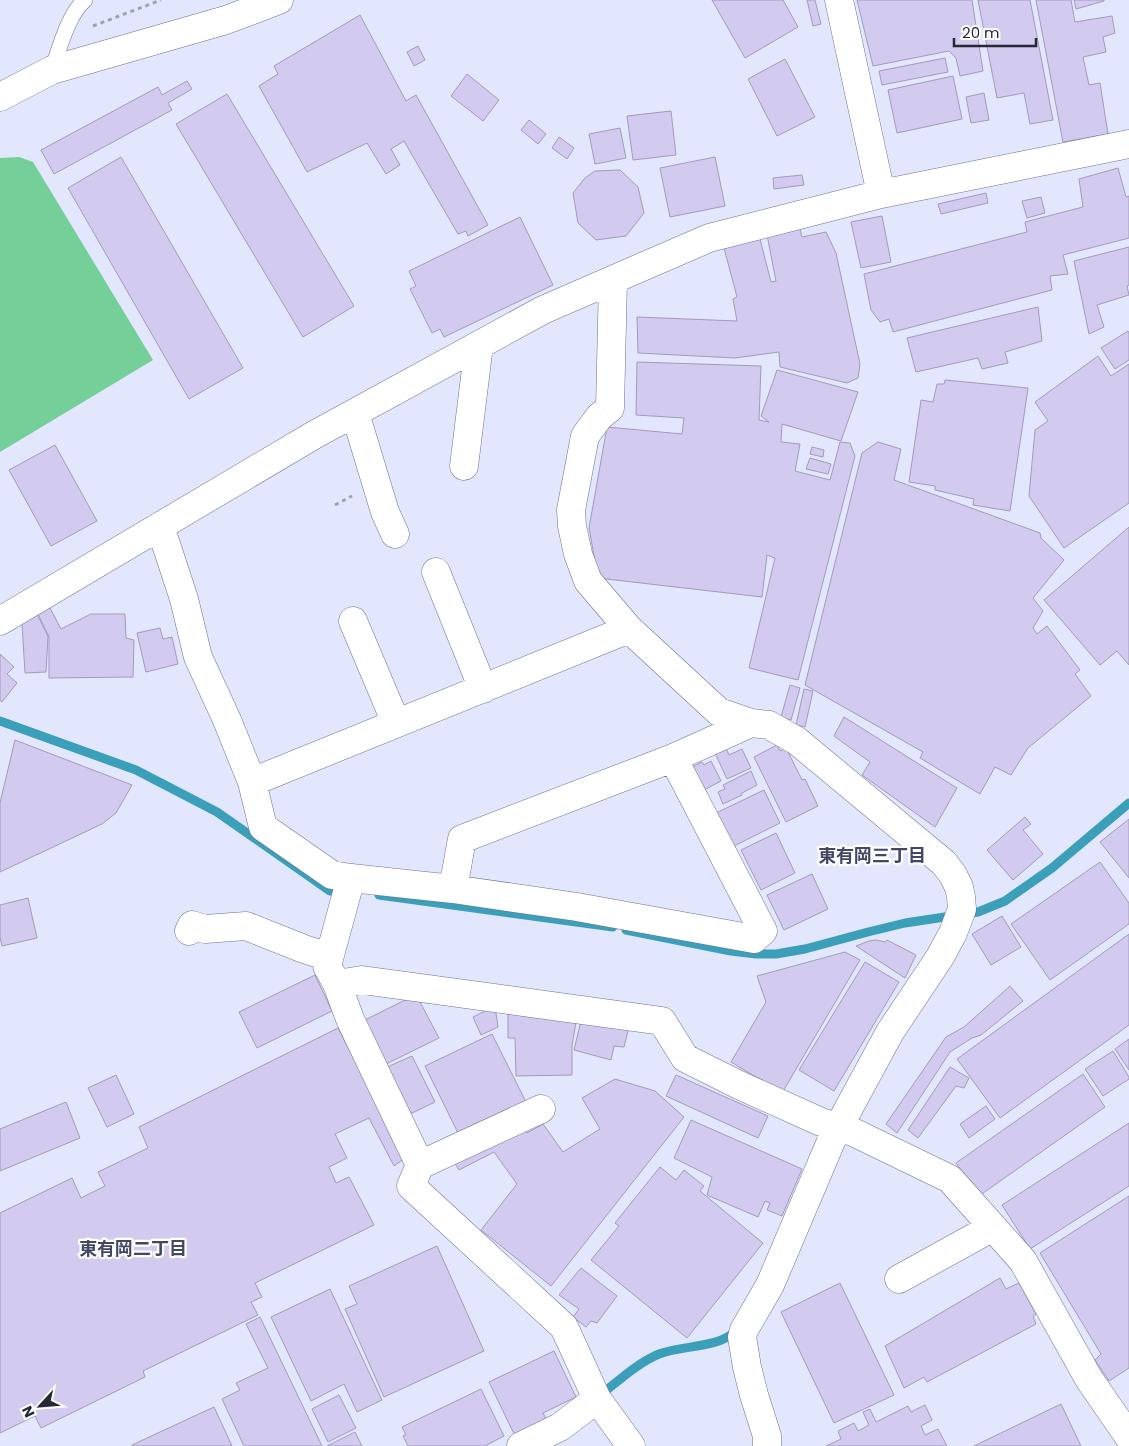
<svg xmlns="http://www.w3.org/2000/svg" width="1129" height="1446" viewBox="0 0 1129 1446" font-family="Poppins,'Noto Sans JP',sans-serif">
<rect width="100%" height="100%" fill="#e2e7fd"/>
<!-- green -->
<path fill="#74cf98" d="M19,157l14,5 120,198 -153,92v-294z"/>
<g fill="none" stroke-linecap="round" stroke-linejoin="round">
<!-- stream -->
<path stroke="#3b9fba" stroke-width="9" d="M0,721l136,49 81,42 113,79
M379,895l234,32
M626,930l105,21 25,3h20l29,-5 63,-17 37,-9 73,-11 27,-11 47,-33 77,-65
M608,1389c16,-13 32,-27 51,-35 20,-8 60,-7 74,-21"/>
</g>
<!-- building -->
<path fill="#d3caef" stroke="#a39abd" d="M712,0h71l15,27 -53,31z
M807,0h8l6,24 -8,2z
M857,0h115l11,71 -23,5 -4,-18 -7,-7 -76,15z
M978,0h52l23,120 -23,4 -6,-31 -27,5z
M1036,0h35l4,22 37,-6 3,17 -12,4 3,15 -23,5 6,28 11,-2 8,51 -45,8z
M1074,0h30v1l-28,8z
M360,15l46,86 10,-6 72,130 -20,11 -2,-5 -8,3 -54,-93 -13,8 9,16 -14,9 -19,-31 -60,29 -48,-86 19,-12 -4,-8z
M418,46l7,14 -11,6 -7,-14z
M945,58l3,14 -66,13 -3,-14z
M785,59l30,58 -38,19 -29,-57z
M467,74l32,26 -16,21 -32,-25z
M953,76l9,43 -65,14 -9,-43z
M187,81l5,8 -24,14 4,7 -118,64 -13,-24 117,-63 4,8z
M984,93l5,27 -18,3 -5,-26z
M227,94l127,212 -51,31 -127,-213z
M671,111l5,44 -43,5 -6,-44z
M529,120l17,14 -8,10 -17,-14z
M620,128l6,30 -31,6 -6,-30z
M559,137l15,11 -7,11 -15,-11z
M121,157l122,211 -54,31 -121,-211z
M715,157l10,49 -55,11 -10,-49z
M1118,168l8,29 3,-1v42l-66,17 5,19 -18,2 2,14 -159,42 -4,-13 -9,3 -9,-12 -7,-36 163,-42 -2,-10 58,-15 -4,-28z
M620,170l18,17 6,26 -18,23 -30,4 -18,-17 -5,-30 12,-15 10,-7z
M802,175l2,10 -30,4 -1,-11z
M986,193l2,10 -47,11 -3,-10z
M1041,197l4,16 -18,5 -5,-17z
M882,216l9,46 -30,6 -10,-46z
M520,217l33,68 -109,52 -4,-8 -8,4 -22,-44 6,-3 -7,-15z
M800,229l2,8 24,-5 10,21 24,111 -2,14 -11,5 -67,-16 -1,-15 -44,6 -97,-5 -1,-36 100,4 -4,-22 4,-2 -13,-49 36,-9 11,43 5,-1 -9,-46z
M1129,247v38l-2,1 2,9 -32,10 7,22 -15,7 -15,-73z
M1038,307l4,34 -37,11 3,11 -26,6 -4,-11 -62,14 -9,-34z
M1128,331l1,2v27l-14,9 -14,-21z
M1098,356l13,20 18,-12v139l-65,45 -35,-52 6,-66 13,-9 -13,-19z
M637,362l124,4 -2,54 10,2 -8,-6 16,-46 81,22 -17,49 -59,-17 -1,18 19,2 -5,27 35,9 10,-38 10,1 5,13 -57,224 -49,-12 26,-110 -8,-3 -5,42 -164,-19 -9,-50 18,-101 75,7 2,-16 -48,-3z
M945,380l83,8 -18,123 -37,-6 1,-6 -39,-9v-4l-26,-4 12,-82 12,2 4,-18h7z
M878,442l23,7 -7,31 146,53 1,5 23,22 -31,38 10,13 -10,17 4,6 10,-8 33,44 -5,4 16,22 -63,52 -17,27 -16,-8 -15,27 -60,-36 3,-6 -118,-67 57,-232z
M55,445l42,76 -46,25 -42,-76z
M812,447l12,3 -1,7 -13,-3z
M810,458l21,6 -3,10 -22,-5z
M1129,527v138l-12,-14 -17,14 -56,-65z
M49,606l12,23 30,-15h34l1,24 8,2 -1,37 -84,1v-41l-12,-25z
M37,614l11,22 -2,36 -21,1 -3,-50z
M160,628l3,11 9,-2 6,27 -32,8 -9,-39z
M0,654l14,13 -7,7 10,9 -15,19 -2,-2z
M790,685l10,3 -9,32 -10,-3z
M804,689l9,2 -8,36 -9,-2z
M844,717l113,71 -22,39 -73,-52 8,-13 -36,-26z
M15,740l117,45 -16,28 -14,11 -102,48v-69z
M777,745l3,6 6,-3 16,32 3,-1 13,27 -32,16 -32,-65z
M726,748l3,7 13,-6 9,19 -24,11 -12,-26z
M711,761l10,20 -19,10 -12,-23 12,-6 2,3z
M751,771l6,14 -15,8v2l-19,9 -5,-12 7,-3 -2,-4z
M764,790l16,33 -48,24 -16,-34z
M1025,817l6,7 -8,6 20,24 -30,26 -26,-30z
M1129,819v59l-29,-36z
M776,833l19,40 -34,17 -20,-40z
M1100,862l29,41v21l-79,56 -39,-56z
M812,874l16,35 -44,21 -17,-35z
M28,898l9,40 -35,8 -2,-9v-32z
M1002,916l19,31 -30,18 -19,-31z
M1129,934v91l-129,93 -43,-59z
M876,940l9,2 2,-2 29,15 -11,23 -49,-32 13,-5z
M845,952l15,8 -78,133 -51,-31 35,-60 -9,-26z
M865,962l34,20 -65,109 -35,-21z
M315,975l17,36 -75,37 -18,-36z
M1010,986l13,15 -42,34 -9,3 -22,14 -53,81 -11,-9 60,-87 18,-10z
M407,999l13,3 19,36 -53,26 -21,-44z
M495,1006l3,21 -17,8 -8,-18z
M546,1013l31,4 -5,28v30l-56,1 -1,-38h-7v-24z
M582,1017l48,6 -6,24 -10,-1 -3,14 -37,-10z
M338,1028l67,130 -11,8 -25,-48 -34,16 12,24 -18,9 7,16 13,-6 25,48 -119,58 7,14 -11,5 7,13 -115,56 2,6 -104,51 -6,-12 -35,17v-220l72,-35 9,20 24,-12 -7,-14 50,-24 -9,-21z
M492,1034l37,74 -67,33 -37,-75z
M1129,1039v31l-14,-21z
M1113,1051l16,26v2l-26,17 -18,-27z
M412,1056l23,46 -27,13 -23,-47z
M950,1067l19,11 -5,10 -8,-2 -38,52 -10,-8z
M1083,1074l22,33 -126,89 -23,-33z
M116,1075l18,39 -27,13 -19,-39z
M676,1075l92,41 -10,22 -92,-42z
M615,1079l40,12 29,26 -133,169 -70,-56 36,-46 -23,-32 -35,18 -5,-8 69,-36 4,7 16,-9 20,28 37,-23 -18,-31z
M66,1102l14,36 -80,33v-42z
M986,1106l9,13 -26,19 -9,-14z
M691,1120l111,49 -20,47 -15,-6 3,-7 -5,-2 -7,16 -51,-22 5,-18 -38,-19z
M1129,1123v63l-99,63 -28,-44z
M660,1167l16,13 8,-10 20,16 -4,5 63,52 -76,95 -96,-78 28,-34 -4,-3z
M1129,1196v172l-20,13 -14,-21 6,-6 -61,-101z
M437,1246l47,105 -100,46 -39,-88 12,-5 -8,-18z
M581,1268l36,28 -20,27 -6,-2 -5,6 -13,-10 6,-8 -20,-14z
M1000,1278l6,11 13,-6 17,31 -3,2 3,8 -109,58 -3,-5 -20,11 -19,-42z
M840,1283l54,112 -60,28 -53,-111z
M330,1289l52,111 -25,12 -13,-28 -33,17 -40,-84z
M260,1317l62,129h-78l-22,-47 18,-9 -4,-7 32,-15 -22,-44z
M554,1351l22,46 -33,16 5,9 -32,16 -27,-56z
M481,1389l23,47 -19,10h-77l-5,-10 3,-1 -4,-8z
M339,1395l17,33 -28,14 -16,-33z
M1061,1404l20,42h-107z
M925,1405l7,15 -11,6 4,9 13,-6 9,17h-121l15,-7 -3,-8 16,-8 4,8 11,-6 -6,-13 7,-3 6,13 32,-16 3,6z
M214,1407l18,39h-100v-1z
M355,1432l7,14h-35z"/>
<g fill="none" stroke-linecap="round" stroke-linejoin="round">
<!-- service casing -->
<g stroke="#6c7293" stroke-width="16">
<path id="service" d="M52,70c7,-20 16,-56 33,-70"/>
</g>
<!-- minor casing -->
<g stroke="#6c7293" stroke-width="29">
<path id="minor" d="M839,0l42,194
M613,280l-3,128 -11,9 -14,19 -14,74 1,16 6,28 10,27 41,48 90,83 32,11 18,2 28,16 147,122 9,12 6,12 2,10 1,12 -9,24 -13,24 -50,75 -58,107 -62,146 -26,45 -2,7 5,30 7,28 13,41v10
M355,413l30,99 10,22
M464,466l15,-121
M160,526l24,73 14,58 29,63 25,62 11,45 69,48 19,3 -24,88 10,18 13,35 70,146 -9,21 153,141 33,72 34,47
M436,572l47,117
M0,621l314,-186 229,-125 166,-72 172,-44 248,-50
M353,621l43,102
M252,782l377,-153
M351,878l102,11 9,-50 211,-81 78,-35
M453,889l124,18 177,32 9,-8 -90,-173
M189,931l3,-6 13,4 41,-3 58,23 25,8
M337,984l25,-4 300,41 23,37 54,27 82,37 32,10 97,47 73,82 66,118 40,58
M420,1165l121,-56
M899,1279l94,-52
M521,1446l39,-19 37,-28"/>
</g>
<!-- tertiary casing -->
<g stroke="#6c7293" stroke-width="29">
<path id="tertiary" d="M0,97l52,-27 174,-50 53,-20"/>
</g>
<!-- path -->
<path stroke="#9da1b4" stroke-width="3" stroke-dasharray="4 4" stroke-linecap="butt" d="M93,26l68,-26
M335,505l17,-9"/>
<!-- service -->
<use href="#service" stroke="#fff" stroke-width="15"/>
<!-- minor -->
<use href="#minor" stroke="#fff" stroke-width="28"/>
<!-- tertiary -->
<use href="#tertiary" stroke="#fff" stroke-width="28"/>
</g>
<g text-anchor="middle" stroke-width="4.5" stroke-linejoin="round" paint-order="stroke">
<!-- neighbourhood labels -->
<g font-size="18" font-weight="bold" fill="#424766" stroke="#fff">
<text x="872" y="862">東有岡三丁目</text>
<text x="133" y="1255">東有岡二丁目</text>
</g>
</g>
<!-- north arrow -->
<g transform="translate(40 1406) rotate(244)" stroke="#ffffff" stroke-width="4" paint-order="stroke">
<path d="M0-4L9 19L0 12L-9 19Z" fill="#252836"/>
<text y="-8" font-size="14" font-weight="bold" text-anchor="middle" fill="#252836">N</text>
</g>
<!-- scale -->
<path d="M954 38v8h82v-8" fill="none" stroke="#252836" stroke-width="2.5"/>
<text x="962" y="38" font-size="15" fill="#252836" stroke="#ffffff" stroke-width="4" paint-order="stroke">20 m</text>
</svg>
